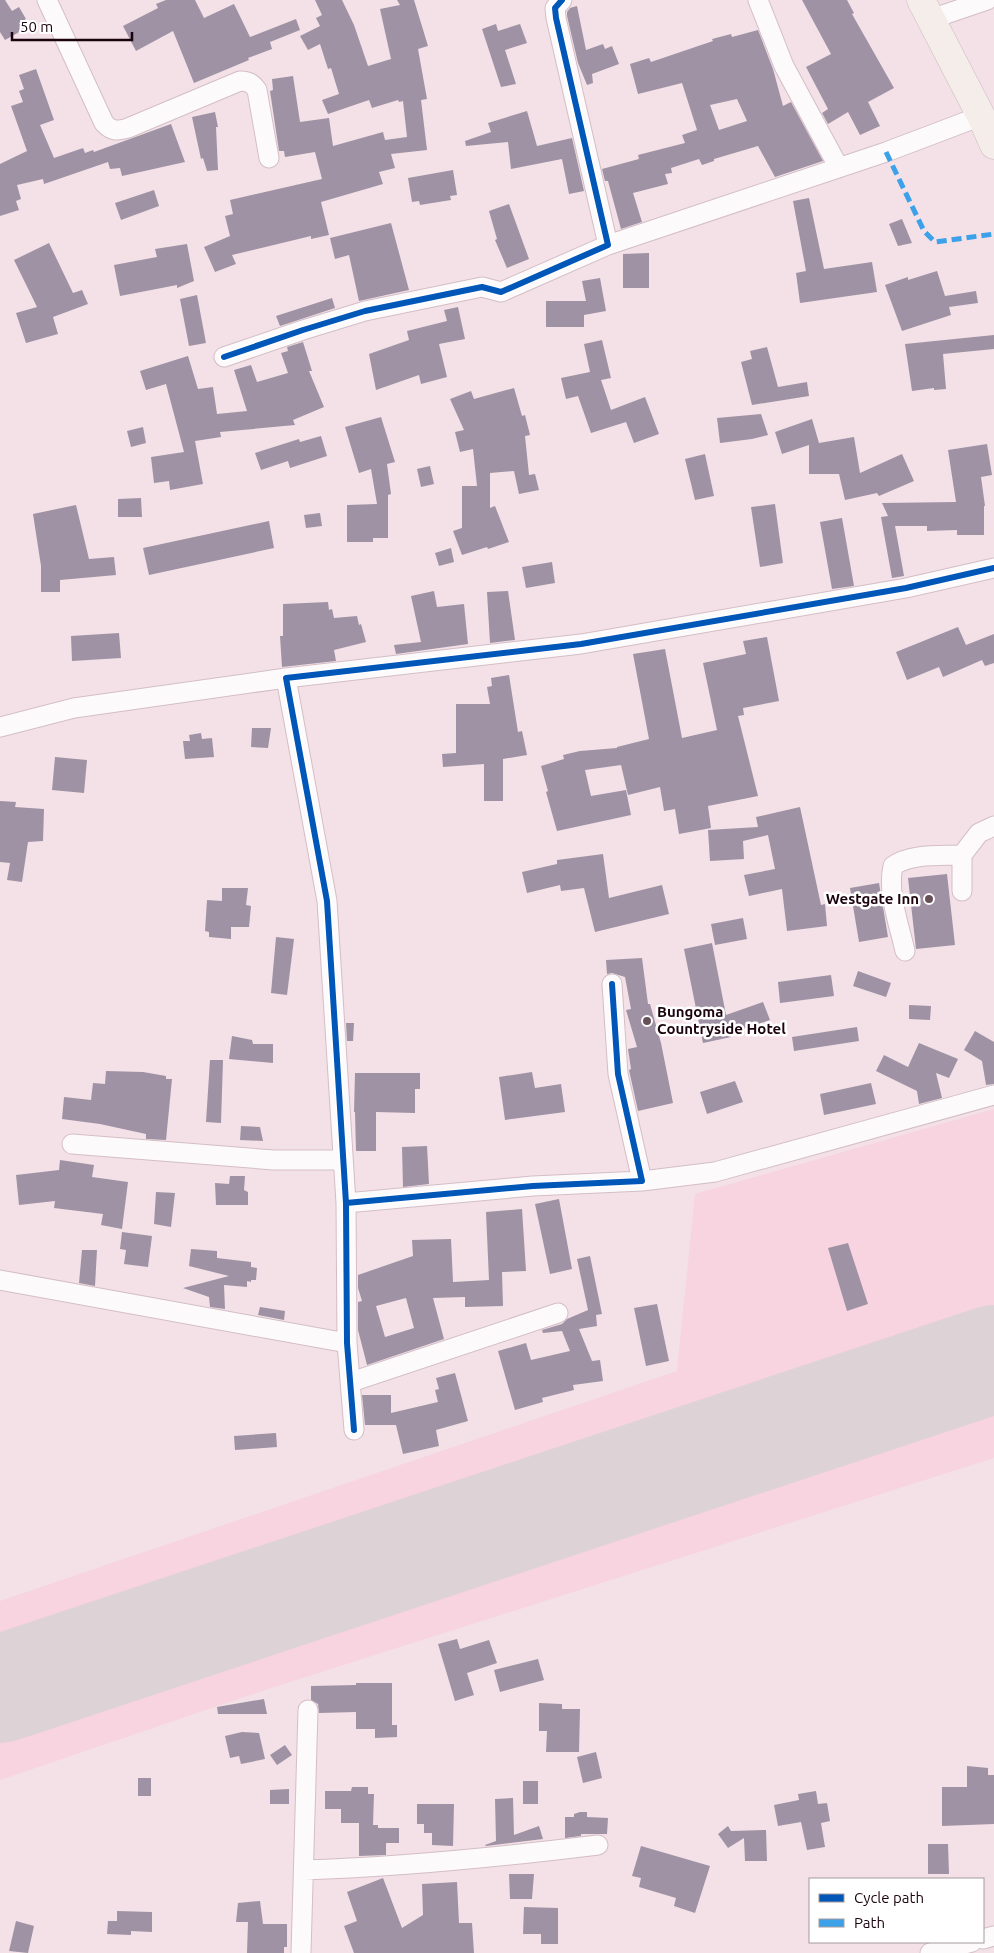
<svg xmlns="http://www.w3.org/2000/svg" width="994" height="1953" viewBox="0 0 994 1953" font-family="Ubuntu,sans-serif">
<rect width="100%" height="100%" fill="#f3e1e7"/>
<!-- built -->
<path fill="#f8d3e0" d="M994,1109v349l-726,231 -268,91v-179l677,-230 18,-177z"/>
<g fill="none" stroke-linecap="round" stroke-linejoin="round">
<!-- runway -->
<path stroke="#ddd2d5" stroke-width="108" d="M0,1689l994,-330"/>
</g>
<!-- building -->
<path fill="#9f92a4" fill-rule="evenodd" d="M0,0h5l7,11 7,-4 7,12 -7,4 4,7 -18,10 -5,-8z
M166,0h29l9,18 30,-14 16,33 46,-18 4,11 -30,12 2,7 -24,9 1,2 -55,23 -21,-52 -37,20 -13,-25 35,-18 -2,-4z
M315,0h27l12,25 14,41 23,-7 -11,-50 20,-4 -3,-5h17l14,46 -10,3 9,50 -6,1 6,50 -36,4 4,14 -16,4 4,12 -62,18 8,33 -18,4v-3l-79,19 4,9 -21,8 -11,-25 26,-11 -5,-20 8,-2 -3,-14 92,-21 -7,-27 -30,5 -1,-6h-5l-9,-60 3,-1 -1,-11 21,-3 7,46 29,-4 4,28 50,-14 2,8 22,-3 -4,-36 -4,1 -1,-2 -26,8 -3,-8 -41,14 -6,-14 17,-6 -8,-26 -3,1 -8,-25 -12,6 -8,-14 20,-10 -4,-8 6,-3z
M802,0h45l7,13 -2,1 42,74 -26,14 12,24 -20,9 -12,-23 -20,12 -6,-11 6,-4 -22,-42 25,-13z
M577,6l9,44 17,-6 2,5 7,-3 7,18 -27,10 1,9 -6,2 -9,-22 -11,-47v-4l3,-4z
M496,24l2,7 22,-7 7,19 -22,7 11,34 -15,3 -19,-58z
M758,30l15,39 10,37 8,-4 32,59 -48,16 -17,-31 -44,13v2l-12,4 -3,-6 -28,9 1,5 -7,1 3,10 -35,9 9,29 -21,7 -13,-48h-3l-3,-12 37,-10 -1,-4 47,-12 -3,-8 15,-5 -15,-47 -44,11 -8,-30 19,-6 2,4 62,-21 -1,-2 19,-5 1,3zM737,99l10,22 -28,9 -9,-25z
M36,69l18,51 -14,5 14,33 29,-10 2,5 8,-3 1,2 77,-28 14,38 -63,14 -2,-8 -10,1 -2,-7 -64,22 -1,-5 -26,6 4,14 -5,2 3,9 -19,6v-52l27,-13 -16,-45 12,-4 -4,-11 5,-2 -5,-14z
M527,111l10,35 35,-8 12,53 -15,3 -7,-35 -51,10 -3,-27 -42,4 -1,-5 26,-9 -3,-9z
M215,112l3,15h-2l2,43 -11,1 -4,-13 -2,1 -9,-42z
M453,170l4,25 -7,1 1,4 -31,5 -1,-4 -7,1 -4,-24z
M154,190l5,16 -38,14 -6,-17z
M809,198l15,71 48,-7 5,30 -77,11 -4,-30 10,-2 -13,-70z
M509,204l20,55 -22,9 -12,-28 2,-1 -8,-28z
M902,219l10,24 -14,3 -9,-22z
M391,223l18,67 -50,11 -10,-46 -14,4 -5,-21z
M49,243l24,50 9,-3 6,14 -35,13 5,17 -32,9 -10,-30 21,-6 -23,-47z
M187,244l7,37 -17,7v-3l-57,11 -6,-31 43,-8 -2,-8z
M649,253v35h-26v-34z
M937,271l8,25 31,-5 2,12 -29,4 2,8 -49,16 -17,-46 23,-8v3z
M600,278l6,33 -22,4v12h-38v-26h40l-4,-20z
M197,295l9,48 -17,3 -9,-47z
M332,298l3,10 -55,18 -4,-10z
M458,307l7,32 -26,5 8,33 -26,7 -2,-9 -43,15 -7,-36 40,-14 -2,-9 40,-10 -3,-11z
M994,335v14l-51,5 3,35 -12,1v-2l-22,3 -7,-47z
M602,340l9,38 -10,2 10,30 34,-13 14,37 -25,9 -8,-21 -35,11 -13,-37 -12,3 -5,-21 29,-6 -6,-28z
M303,342l9,29h-3l15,36 -31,13 2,5 -75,7 1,5 -26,4 8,43 -33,6 -1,-9 -15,2 -3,-26 33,-5 -18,-68 -20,6 -6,-19 48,-15 10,33 15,-2 4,27 30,-3 -13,-41 17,-5 6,17 31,-9 -7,-20 7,-2 -1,-4z
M767,347l11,40 29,-5 2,14 -57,9 -11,-43 11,-3 -2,-8z
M514,388l8,28 3,-1 5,20 -5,1 4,39 6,-1 4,16 -20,4 -5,-23 -24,2v35l5,-2 14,36 -21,7 -1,-2 -25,8 -9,-24 9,-3v-42h15l-4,-37 -13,3 -5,-20 9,-2 -14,-31 21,-8 3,8z
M761,414l7,21 -16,4 -32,4 -3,-25z
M381,417l14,45 -8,2 4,30 -3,1v43h-15v4h-26v-37l30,-1 -6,-35 -12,4 -14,-46z
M812,419l7,24 35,-6 6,36 42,-19 12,27 -35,15 -2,-3 -32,7 -6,-26h-30v-29l-27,9 -7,-22z
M143,427l3,16 -15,4 -4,-16z
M321,436l6,20 -37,12 -2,-7 -27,9 -6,-17 44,-14 1,3z
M987,444l5,31 -11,2 4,29h-1v29h-27v-5l-30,1v-5h-32l9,50 -12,2 -11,-61 7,-1 -6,-13 74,-1 -8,-52z
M705,454l9,42 -19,4 -10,-41z
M430,466l4,18 -13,3 -4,-18z
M141,498l1,19h-24v-18z
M775,504l8,59 -23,4 -9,-60z
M76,505l13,54 25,-2 2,18 -56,5v12h-19v-26l-8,-52z
M320,513l2,13 -16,2 -2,-13z
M842,518l12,68 -22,3 -12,-67z
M269,521l5,27 -125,27 -6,-27z
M451,548l3,14 -15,4 -4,-13z
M552,562l3,21 -29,5 -4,-21z
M434,591l3,16 27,-3 4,40 -72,10 -2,-9 27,-3 -10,-46z
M508,591l7,49 -25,3 -3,-51z
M328,602l1,8 3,-1 2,9 23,-2 2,9 2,-1 5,18 -32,8 2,11 -54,6 -2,-31h3v-32z
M958,627l8,18 28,-11v29l-9,3 -3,-6 -39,17 -4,-10 -32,13 -11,-28z
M119,633l2,25 -49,3 -1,-25z
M767,637l12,64 -36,7 1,7 -6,1 20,80 -50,10 3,22 -32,6 -4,-25 -11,2 -4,-24 -32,8 -7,-30 -36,5 6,26 35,-6 5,25 -74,16 -11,-39 2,-1 -7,-25 23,-7 -1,-4 17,-4 37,-3v-1l32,-8 -16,-85 32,-5 17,89 35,-8 -14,-67 43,-9 -3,-13z
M509,675l9,57 4,-1 5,24 -24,4v42h-19v-37l-41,3 -1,-13 14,-1v-49h34l-3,-17 5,-1 -1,-8z
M252,728h19l-3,20 -17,-1z
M201,733l1,6 10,-1 2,19 -29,2 -2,-18h7l-1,-6z
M55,757l32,3 -3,33 -32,-3z
M0,801l16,1 -1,5 29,2 -1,32 -15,1 -6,40 -15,-2 3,-17 -10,-1z
M800,807l21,98 4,-1 2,22 -40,5 -5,-42 -33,7 -5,-21 31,-6 -7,-34 -25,6 1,18 -34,2 -2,-31 50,-3 -2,-10z
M603,854l6,44 53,-13 7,29 -74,18 -11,-44 -23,3 -1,-6 -33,8 -5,-21 35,-8v-4z
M947,874l8,71 -39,4 -8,-71z
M879,883l9,54 -29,5 -9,-54z
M222,888h26l-2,17 5,1 -2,21h-18v12l-22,-2v-5l-4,-1 2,-31 15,1z
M743,918l4,21 -32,6 -4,-21z
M276,937l18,2 -7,56 -16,-2z
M712,943l14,72 37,-13 7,18 -40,14 1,3 -28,6 -19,-94z
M642,958l6,46h2l11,39 12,60 -35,8 -9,-41 2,-1 -3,-20 9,-2 -11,-37 5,-1 -6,-32 -13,-4 -5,1 -1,-14z
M858,971l33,12 -5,14 -33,-11z
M831,975l3,21 -54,7 -2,-21z
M909,1005l22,1 -1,14 -21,-1z
M346,1023h8l-1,18h-6z
M857,1027l2,14 -65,10 -2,-14z
M975,1031l19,11v42l-8,1 -4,-24 -18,-11z
M232,1036l20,4 1,4h20v19l-44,-4z
M919,1043l39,16 -9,19 -13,-5 6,25 -23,6 -2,-13 -41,-20 8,-16 24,12z
M210,1060h13l-2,63 -15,-1z
M106,1071l37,1 23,4v3h6l-6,61 -20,-1v-5l-46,-10 -38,-5 2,-22 27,3 2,-17 12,1z
M532,1072l3,16 26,-4 4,28 -60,8 -6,-43z
M355,1073h65v16h-5v24l-39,-1v39h-20l-1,-39h-1z
M735,1081l8,21 -36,12 -7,-22z
M871,1083l5,21 -52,11 -4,-21z
M241,1126l19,1 3,14 -23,-1z
M427,1146l2,38 -26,3 -1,-40z
M60,1160l34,5 -2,12 36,5 -6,47 -21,-4 2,-11 -49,-6 1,-7 -36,4 -3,-30 43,-5z
M230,1176h15l-1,14 4,2v13h-32l-1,-22 14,1z
M156,1192l19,1 -4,34 -17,-3z
M559,1199l13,70 -22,5 -15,-70z
M522,1209l4,62 -24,1 1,34 -38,1v-10l-32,1 11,41 -77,26 -9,-35v-28l4,-1 -4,-13v-13l55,-19 -1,-16 39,-1 2,43 36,-2 -3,-68zM406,1298l8,30 -29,9 -9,-31z
M122,1232l30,4 -4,31 -24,-3 2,-14 -6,-1z
M848,1243l20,61 -21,7 -19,-63z
M191,1249l26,2v7l34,4v5l6,1 -1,12h-5v2l-4,-1v6l-23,-2 1,24 -15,-2 -1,-10 -26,-9 46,-12 -40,-10z
M82,1250h15l-2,36 -16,-3z
M590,1256l12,58 -6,1 1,11 -18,3 13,32 8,-1 3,21 -30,4 1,5 -32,8 1,4 -28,8 -17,-59 28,-8 5,17 39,-9 -8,-20 -19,2 -1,-3 20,-6 5,-5 21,-9 -11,-51z
M657,1304l12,57 -23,5 -12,-58z
M260,1307l25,4 -1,9 -26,-5z
M455,1373l13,48 -32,9 3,16 -36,8 -7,-29h-31l-3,-30h29v18l47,-11 -3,-12 4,-1 -3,-11z
M276,1433l1,14 -42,3 -1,-14z
M457,1639l3,10 29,-9 8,23 -30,10 7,22 -19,6 -17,-57z
M538,1659l6,21 -44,12 -6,-22z
M356,1683h36v42h5v12l-22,1v-9h-19v-17l-37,1 -1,-9 -7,-4v-14l45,-1z
M264,1699l3,15h-49l-1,-7z
M539,1703l23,1v5h18l-1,43h-33l1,-21h-8z
M242,1732l17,1 6,26 -24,5 -2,-8 -9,2 -5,-22z
M285,1745l7,10 -15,10 -7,-10z
M596,1752l6,26 -19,5 -6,-26z
M967,1766l21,2v7h6v49l-52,2v-39h25z
M138,1778h13v18h-13z
M523,1781h15v23h-15z
M352,1787h16v7h6l-1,31h5v3h21v15h-13v12l-27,1v-33h-18v-14h-16v-18h26z
M289,1789v15h-19v-14z
M816,1791l2,13 9,-1 3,18 -9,2 4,24 -18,3 -6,-28 -23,4 -4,-21 25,-5 -1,-6z
M513,1798l1,37 25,-9 4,13 -57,7 -1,-1 11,-4 -1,-42z
M417,1804h37l-1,42 -21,-1v-12h-8v-9h-7z
M580,1812h7v5l21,1 -1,16h-26v2l-16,2v-21h9v-3z
M728,1826l3,5 35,-1 1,31h-22l-1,-23 -16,10 -10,-14z
M928,1844h20l1,30h-21z
M641,1846l69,20 -15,47 -21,-7 2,-8 -37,-11 2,-9 -9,-2z
M509,1874h25l-2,25h-22z
M383,1878l19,50 21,-13 -1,-31 35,-2 2,41h13l2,30h-120l-10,-27 13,-5 -10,-29z
M260,1901l3,23h24v23h-3v6h-37l1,-31h-12l2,-19z
M524,1907l34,1v36h-17v-10h-18z
M117,1911l35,1v20l-21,-1v4l-24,-1 1,-13h9z
M16,1921l18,5 -6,27 -19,-2z"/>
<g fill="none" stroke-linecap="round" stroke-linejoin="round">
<!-- street casing -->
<g stroke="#d4bec6" stroke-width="21">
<path id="street" d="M47,0l57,123c8,9 14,8 24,5l112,-47c8,0 12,2 17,9l12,68
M758,0l26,66 55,102
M931,19l56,-19
M608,245l278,-93 95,-36
M224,357l79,-27 62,-19 117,-24 19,5 107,-47 -52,-227 -1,-10 7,-8
M0,727l74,-19 212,-30
M962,891v-36l17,-22 15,-7
M905,951c-6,-27 -18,-58 -12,-85 18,-13 47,-10 69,-11
M72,1144l202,16h68
M642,1181l73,-9 279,-77
M346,1203l187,-17 109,-5 -24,-107 -6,-90
M0,1280l347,63
M351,1382l207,-69
M354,1430l-7,-87 -1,-140 -19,-302 -41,-223 295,-34 325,-56 88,-20
M304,1870c98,-3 196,-13 294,-25
M983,1939l11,-3
M301,1953l7,-243
M930,1953l42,-11"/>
</g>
<!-- primary casing -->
<g stroke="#c9bdc1" stroke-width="29">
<path id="primary" d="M921,0l60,116 13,29"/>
</g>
<!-- street -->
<use href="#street" stroke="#fdfafb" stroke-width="19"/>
<!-- primary -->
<use href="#primary" stroke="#f5edea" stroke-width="28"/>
<!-- quiet -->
<path stroke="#3da1e9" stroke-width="5" stroke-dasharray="10 5" stroke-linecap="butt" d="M886,152l38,79 11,11 59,-8"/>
<!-- cycleway casing -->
<g stroke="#fff" stroke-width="9">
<path id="cycleway" d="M224,357l79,-27 62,-19 117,-24 19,5 107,-47 -52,-227 -1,-10 7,-8
M346,1203l187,-17 109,-5 -24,-107 -6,-90
M354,1430l-7,-87 -1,-140 -19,-302 -41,-223 295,-34 325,-56 88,-20"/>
</g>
<!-- cycleway -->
<use href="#cycleway" stroke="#0057b8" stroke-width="6"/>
</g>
<!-- markers -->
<g fill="#675159" stroke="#fff" stroke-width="2">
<circle cx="929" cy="899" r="5"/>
<circle cx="647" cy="1021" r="5"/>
</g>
<g text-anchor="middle" stroke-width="5" stroke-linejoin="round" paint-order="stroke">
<!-- poi labels -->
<g font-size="15" font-weight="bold" fill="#1b030d" stroke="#fff" text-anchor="end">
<text x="919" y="904">Westgate Inn</text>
<text x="657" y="1017" text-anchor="start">Bungoma<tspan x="657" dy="17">Countryside Hotel</tspan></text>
</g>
</g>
<!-- legend -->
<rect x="809" y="1878" width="175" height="65" fill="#ffffff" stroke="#a49a9e"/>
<rect x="819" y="1894" width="25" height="8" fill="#0057b8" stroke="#a49a9e"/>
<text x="854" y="1903" font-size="15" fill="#1b030d">Cycle path</text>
<rect x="819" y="1919" width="25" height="8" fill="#3da1e9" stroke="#a49a9e"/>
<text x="854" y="1928" font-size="15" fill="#1b030d">Path</text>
<!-- scale -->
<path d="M12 32v8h120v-8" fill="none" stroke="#1b030d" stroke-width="2.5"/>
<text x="20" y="32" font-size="15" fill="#1b030d" stroke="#ffffff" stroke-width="4" paint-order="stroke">50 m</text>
</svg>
